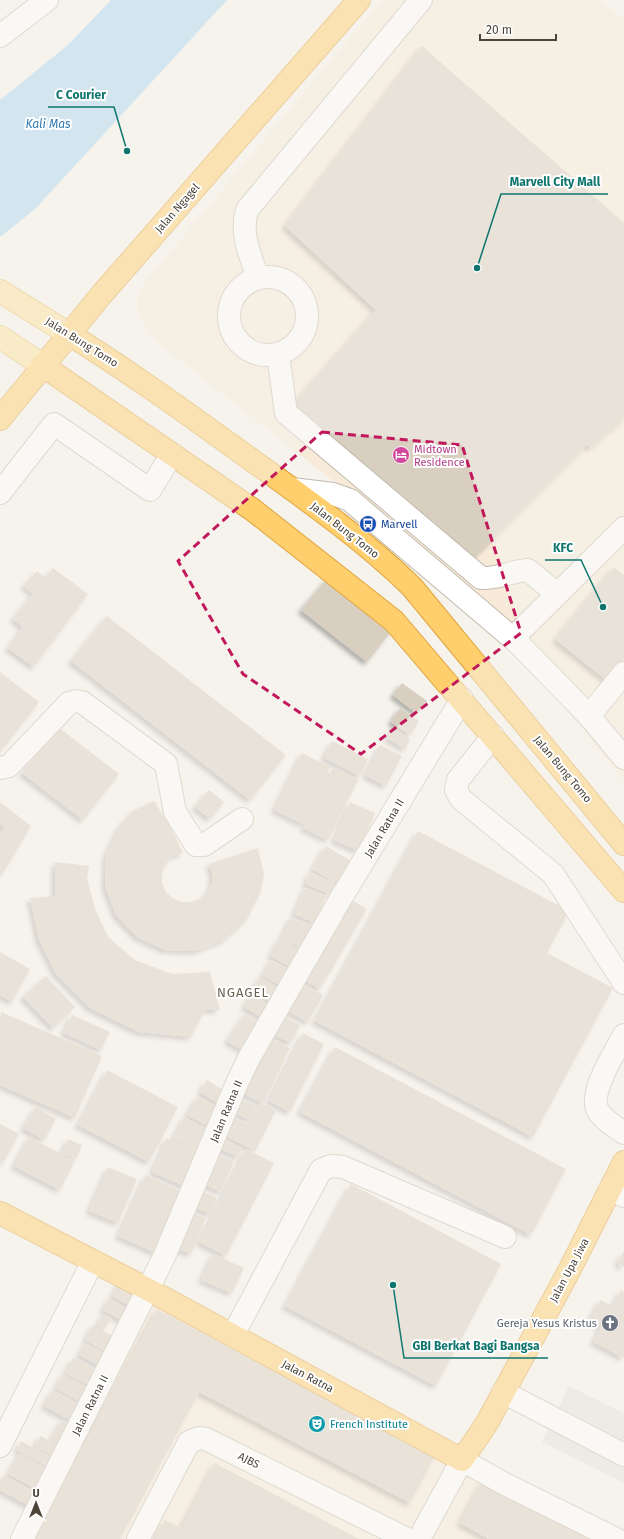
<svg xmlns="http://www.w3.org/2000/svg" width="624" height="1539" viewBox="0 0 624 1539" font-family="'Fira Sans',sans-serif">
<defs>
<filter id="shadow"><feDropShadow dx="-3.5" dy="3.5" stdDeviation="2" flood-color="#0004"/></filter>
</defs>
<rect width="100%" height="100%" fill="#f6f3ec"/>
<!-- commercial -->
<path fill="#f7ead8" d="M382,0h219l23,20v761l-160,-197 -308,-243 -18,-26 -1,-18 9,-16z
M149,1297l449,242h-574z"/>
<!-- parking -->
<path fill="#e5e3e0" d="M569,1386l55,27v70l-82,-41z"/>
<!-- water -->
<path fill="#a9d4f2" d="M111,0h116l-192,209 -35,28v-137l68,-55z"/>
<!-- building -->
<path fill="#d8cfc1" filter="url(#shadow)" d="M422,46l202,177v196l-34,29 -3,-3 -112,112 -66,-52 -117,-100 84,-95 -91,-84z
M614,567l10,8v84l-18,21 -51,-41z
M53,568l35,26 -54,73 -26,-19 15,-21 -10,-8 20,-25 -9,-8 13,-15 8,7z
M328,578l65,51 -26,33 -66,-52z
M107,616l179,139 -36,45 -179,-139z
M0,672l39,30 -39,50z
M402,683l25,18 -11,12 -23,-18z
M400,708l19,13 -9,14 -19,-13z
M58,727l61,47 -36,46 -61,-47z
M393,729l17,11 -5,9 -18,-11z
M332,741l36,18 -8,17 -36,-18z
M380,745l22,11 -16,30 -21,-11z
M302,753l28,14 -27,57 -29,-14z
M333,768l25,12 -30,60 -25,-12z
M209,790l15,12 -14,17 -15,-12z
M154,801l16,25 13,27 -10,3 -7,7 -4,9v10l3,9 7,7 9,4h10l10,-3 7,-7 4,-9v-10l-3,-9 49,-16 6,26 -3,17 -14,28 -22,21 -29,11 -31,-1 -28,-13 -21,-22 -11,-29 1,-31 13,-28 14,-16z
M0,802l31,24 -28,47 -3,-1v-36l4,-8 -4,-4z
M350,802l25,11 -16,38 -25,-11z
M418,831l151,80 -22,42 66,35 -80,149 -218,-116z
M326,846l27,16 -13,23 -28,-16z
M55,862l34,4 -2,12 8,31 13,28 27,23 37,14 38,-2 10,38h-15l-14,27 -52,-5 -49,-24 -34,-34 -17,-34 -9,-42 25,-2z
M310,872l25,11 -5,11 -25,-10z
M305,888l21,8 -11,27 -21,-9z
M347,897l20,12 -47,80 -19,-11z
M291,917l25,11 -9,22 -26,-11z
M279,939l23,12 -9,17 -23,-12z
M0,952l30,17 -18,33 -12,-7z
M271,960l19,10 -8,16 -20,-10z
M46,976l29,31 -22,21 -30,-31z
M260,977l22,13 -8,14 -22,-12z
M301,983l22,12 -15,27 -22,-12z
M252,994l20,13 -8,12 -20,-12z
M1,1012l101,44 -27,62 -75,-33z
M245,1014l19,12 -17,27 -20,-12z
M277,1014l23,11 -9,18 -23,-11z
M72,1015l38,17 -9,18 -37,-17z
M303,1033l21,11 -34,68 -21,-11z
M266,1036l24,12 -27,56 13,6 -21,41 -37,-19 9,-18 23,11 11,-23 -22,-10z
M335,1047l231,122 -35,66 -231,-123z
M107,1070l71,37 -29,55 -71,-37z
M207,1080l23,14 -7,12 -23,-14z
M235,1096l21,10 -6,14 -22,-10z
M197,1097l24,13 -10,18 -24,-13z
M36,1107l20,12 -12,21 -21,-12z
M184,1117l26,13 -11,21 -26,-12z
M0,1124l19,10 -16,29 -3,-2z
M29,1137l46,24 -15,29 -46,-24z
M219,1137l23,11 -4,9 -23,-11z
M167,1138l34,15 -15,34 -34,-15z
M68,1139l14,6 -6,14 -14,-6z
M246,1149l28,14 -48,93 -27,-14z
M215,1153l19,8 -13,31 -20,-9z
M108,1167l29,12 -19,44 -29,-12z
M146,1175l37,18 -27,60 -38,-17z
M351,1184l150,80 -65,122 -151,-80z
M199,1190l18,8 -7,16 -19,-8z
M188,1211l18,7 -15,36 -18,-7z
M624,1251v16l-7,-4z
M213,1254l31,14 -12,25 -31,-13z
M120,1281l23,12 -8,16 -23,-13z
M621,1290l3,2v66l-31,-16 8,-16 -11,-6 10,-20 12,6z
M109,1298l23,14 -6,11 -23,-13z
M157,1309l278,147 -25,47 -211,-111 -79,147h-86z
M103,1314l8,4 -7,11 -7,-4z
M93,1325l29,16 -9,15 -28,-16z
M85,1343l23,12 -6,12 -23,-12z
M73,1358l25,13 -8,15 -25,-13z
M63,1374l27,15 -8,14 -27,-15z
M53,1390l30,16 -9,16 -30,-16z
M62,1420l14,7 -11,20 -14,-7z
M40,1436l25,13 -5,10 -25,-12z
M21,1441l38,20 -5,9 -37,-20z
M20,1453l35,20 -11,20 -36,-19z
M215,1463l144,76h-204l10,-19 16,8z
M4,1475l38,21 -7,13 -35,-19v-6z
M482,1482l108,57h-101l-29,-16z"/>
<g fill="none" stroke-linecap="round" stroke-linejoin="round">
<!-- minor casing -->
<g stroke="#c2bbae" stroke-width="24">
<path id="minor" d="M0,36l47,-36
M229 316a39 39 0 1 1 78 0a39 39 0 1 1-78 0Z
M258,278c-8,-24 -18,-43 -11,-68l174,-210
M278,354l8,59 195,165c16,1 31,-7 47,-8l29,24
M292,489l41,5 17,6 167,142 72,74 35,42
M0,493l54,-69 96,66 22,-36
M513,638l111,-110
M589,716l35,-43
M493,736l-35,44 -2,10 5,9 92,75 71,109
M0,768l9,-2 60,-63 7,-2 6,1 84,62 9,48 21,33h8l38,-26
M624,1035c-9,17 -36,58 -26,76 6,10 17,15 26,22
M610,1189l14,7
M233,1335l88,-165 10,-4 12,1 162,70
M503,1392l121,63
M0,1446l93,-185
M22,1539l142,-282 73,-174 12,-25 92,-160 121,-199
M138,1539l51,-97 10,-4 7,1 201,100
M419,1539l43,-79 41,23 113,56"/>
</g>
<!-- major casing -->
<g stroke="#e6c16a" stroke-width="24">
<path id="major" d="M0,291l69,43
M0,337l42,28"/>
</g>
<!-- highway casing -->
<g stroke="#e0a43c" stroke-width="24">
<path id="highway" d="M69,334c61,38 119,80 177,122 57,41 116,82 166,131l212,257
M42,365l211,145 141,111 230,270
M0,419l102,-125 257,-294
M0,1213l149,77 313,170 25,-37 83,-154 54,-107"/>
</g>
<!-- minor -->
<use href="#minor" stroke="#fff" stroke-width="22"/>
<!-- major -->
<use href="#major" stroke="#ffe39c" stroke-width="22"/>
<!-- highway -->
<use href="#highway" stroke="#ffcf6e" stroke-width="22"/>
</g>
<!-- marked area -->
<path d="M0 0H624V1539H0ZM322,432l140,13 59,188 -160,121 -118,-80 -65,-113z" fill="#f6f3ec" fill-opacity=".55" fill-rule="evenodd"/>
<path fill="none" stroke="#c2185b" stroke-width="3" stroke-dasharray="8 5" stroke-linejoin="round" d="M322,432l140,13 59,188 -160,121 -118,-80 -65,-113z"/>
<!-- icons -->
<defs>
<g id="hotel-disc" transform="scale(0.9)"><circle r="9.5" fill="#d1479c" stroke="#fff"/><path d="M-6-4.5h1.5V1H6V5H4.5V3h-9V5H-6ZM-4 0a1.8 1.8 0 1 1 3.6 0ZM.5 0V-2.5h3Q6-2.5 6 0Z" fill="#fff"/></g>
<g id="bus-disc" transform="scale(0.9)"><circle r="9.5" fill="#1a4fb4" stroke="#fff"/><path d="M-5-6H5V4H4V6H2V4H-2V6H-4V4H-5ZM-3.5-4V0h7V-4ZM-3.5 1.2v1.5H-2V1.2ZM2 1.2v1.5H3.5V1.2Z" fill="#fff"/></g>
<g id="church-disc" transform="scale(0.9)"><circle r="9.5" fill="#6b7280" stroke="#fff"/><path d="M-1.2-6h2.4v3.5h3.3v2.4h-3.3V6h-2.4V-.1h-3.3v-2.4h3.3Z" fill="#fff"/></g>
<g id="theatre-disc" transform="scale(0.9)"><circle r="9.5" fill="#0f9aa8" stroke="#fff"/><path d="M-5-5.5Q0-4 5-5.5V0Q5 5 0 6Q-5 5-5 0ZM-3.3-2.5H-1v1.5H-3.3ZM1-2.5H3.3v1.5H1ZM-2.8 1Q0 5.5 2.8 1Z" fill="#fff"/></g>
</defs>
<g fill-rule="evenodd">
<use href="#hotel-disc" x="401" y="455"/>
<use href="#bus-disc" x="368" y="524"/>
<use href="#church-disc" x="610" y="1323"/>
<use href="#theatre-disc" x="317" y="1424"/>
</g>
<g text-anchor="middle" stroke-width="4" stroke-linejoin="round" paint-order="stroke">
<!-- street labels -->
<g font-size="11" fill="#4b4439" stroke="#fff">
<text transform="translate(177 208) rotate(-49)" y="4">Jalan Ngagel</text>
<text transform="translate(82 342) rotate(32)" y="4">Jalan Bung Tomo</text>
<text transform="translate(345 530) rotate(38)" y="4">Jalan Bung Tomo</text>
<text transform="translate(563 769) rotate(50)" y="4">Jalan Bung Tomo</text>
<text transform="translate(384 828) rotate(-59)" y="4">Jalan Ratna II</text>
<text transform="translate(226 1111) rotate(-67)" y="4">Jalan Ratna II</text>
<text transform="translate(569 1270) rotate(-62)" y="4">Jalan Upa Jiwa</text>
<text transform="translate(308 1376) rotate(28)" y="4">Jalan Ratna</text>
<text transform="translate(90 1405) rotate(-63)" y="4">Jalan Ratna II</text>
<text transform="translate(249 1460) rotate(27)" y="4">AJBS</text>
</g>
<!-- hotel labels -->
<g font-size="11" fill="#b23c85" stroke="#fff" text-anchor="start">
<text x="414" y="453">Midtown<tspan x="414" dy="13">Residence</tspan></text>
</g>
<!-- transit labels -->
<g font-size="11" fill="#164399" stroke="#fff" text-anchor="start">
<text x="381" y="528">Marvell</text>
</g>
<!-- worship labels -->
<g font-size="11" fill="#5b616d" stroke="#fff" text-anchor="end">
<text x="597" y="1327">Gereja Yesus Kristus</text>
</g>
<!-- culture labels -->
<g font-size="11" fill="#0d838f" stroke="#fff" text-anchor="start">
<text x="330" y="1428">French Institute</text>
</g>
<!-- water labels -->
<g font-size="12" font-style="italic" fill="#2e7ab2" stroke="#fff">
<text x="48" y="128">Kali Mas</text>
</g>
<!-- quarter labels -->
<g font-size="13" letter-spacing="1" fill="#6e6250" stroke="#fff">
<text x="243" y="997">NGAGEL</text>
</g>
</g>
<!-- callouts -->
<path fill="none" stroke="#0f766e" stroke-width="1.5" d="M127 151L114 107H48M477 268L501 194H608M603 607L581 560H545M393 1285L404 1358H548"/>
<g fill="#0f766e" stroke="#fff" stroke-width="1.5">
<circle cx="127" cy="151" r="4"/>
<circle cx="477" cy="268" r="4"/>
<circle cx="603" cy="607" r="4"/>
<circle cx="393" cy="1285" r="4"/>
</g>
<g font-size="12" text-anchor="middle" font-weight="bold" fill="#0f766e" stroke="#fff" stroke-width="4" stroke-linejoin="round" paint-order="stroke">
<text x="81" y="99">C Courier</text>
<text x="555" y="186">Marvell City Mall</text>
<text x="563" y="552">KFC</text>
<text x="476" y="1350">GBI Berkat Bagi Bangsa</text>
</g>
<!-- north arrow -->
<g transform="translate(36 1503)" stroke="#ffffff" stroke-width="3" paint-order="stroke">
<path d="M0-3L7 15L0 10L-7 15Z" fill="#4b4439"/>
<text y="-6" font-size="11" font-weight="bold" text-anchor="middle" fill="#4b4439">U</text>
</g>
<!-- scale -->
<path d="M480 34v6h76v-6" fill="none" stroke="#4b4439" stroke-width="2"/>
<text x="486" y="34" font-size="12" fill="#4b4439" stroke="#ffffff" stroke-width="3" paint-order="stroke">20 m</text>
</svg>
